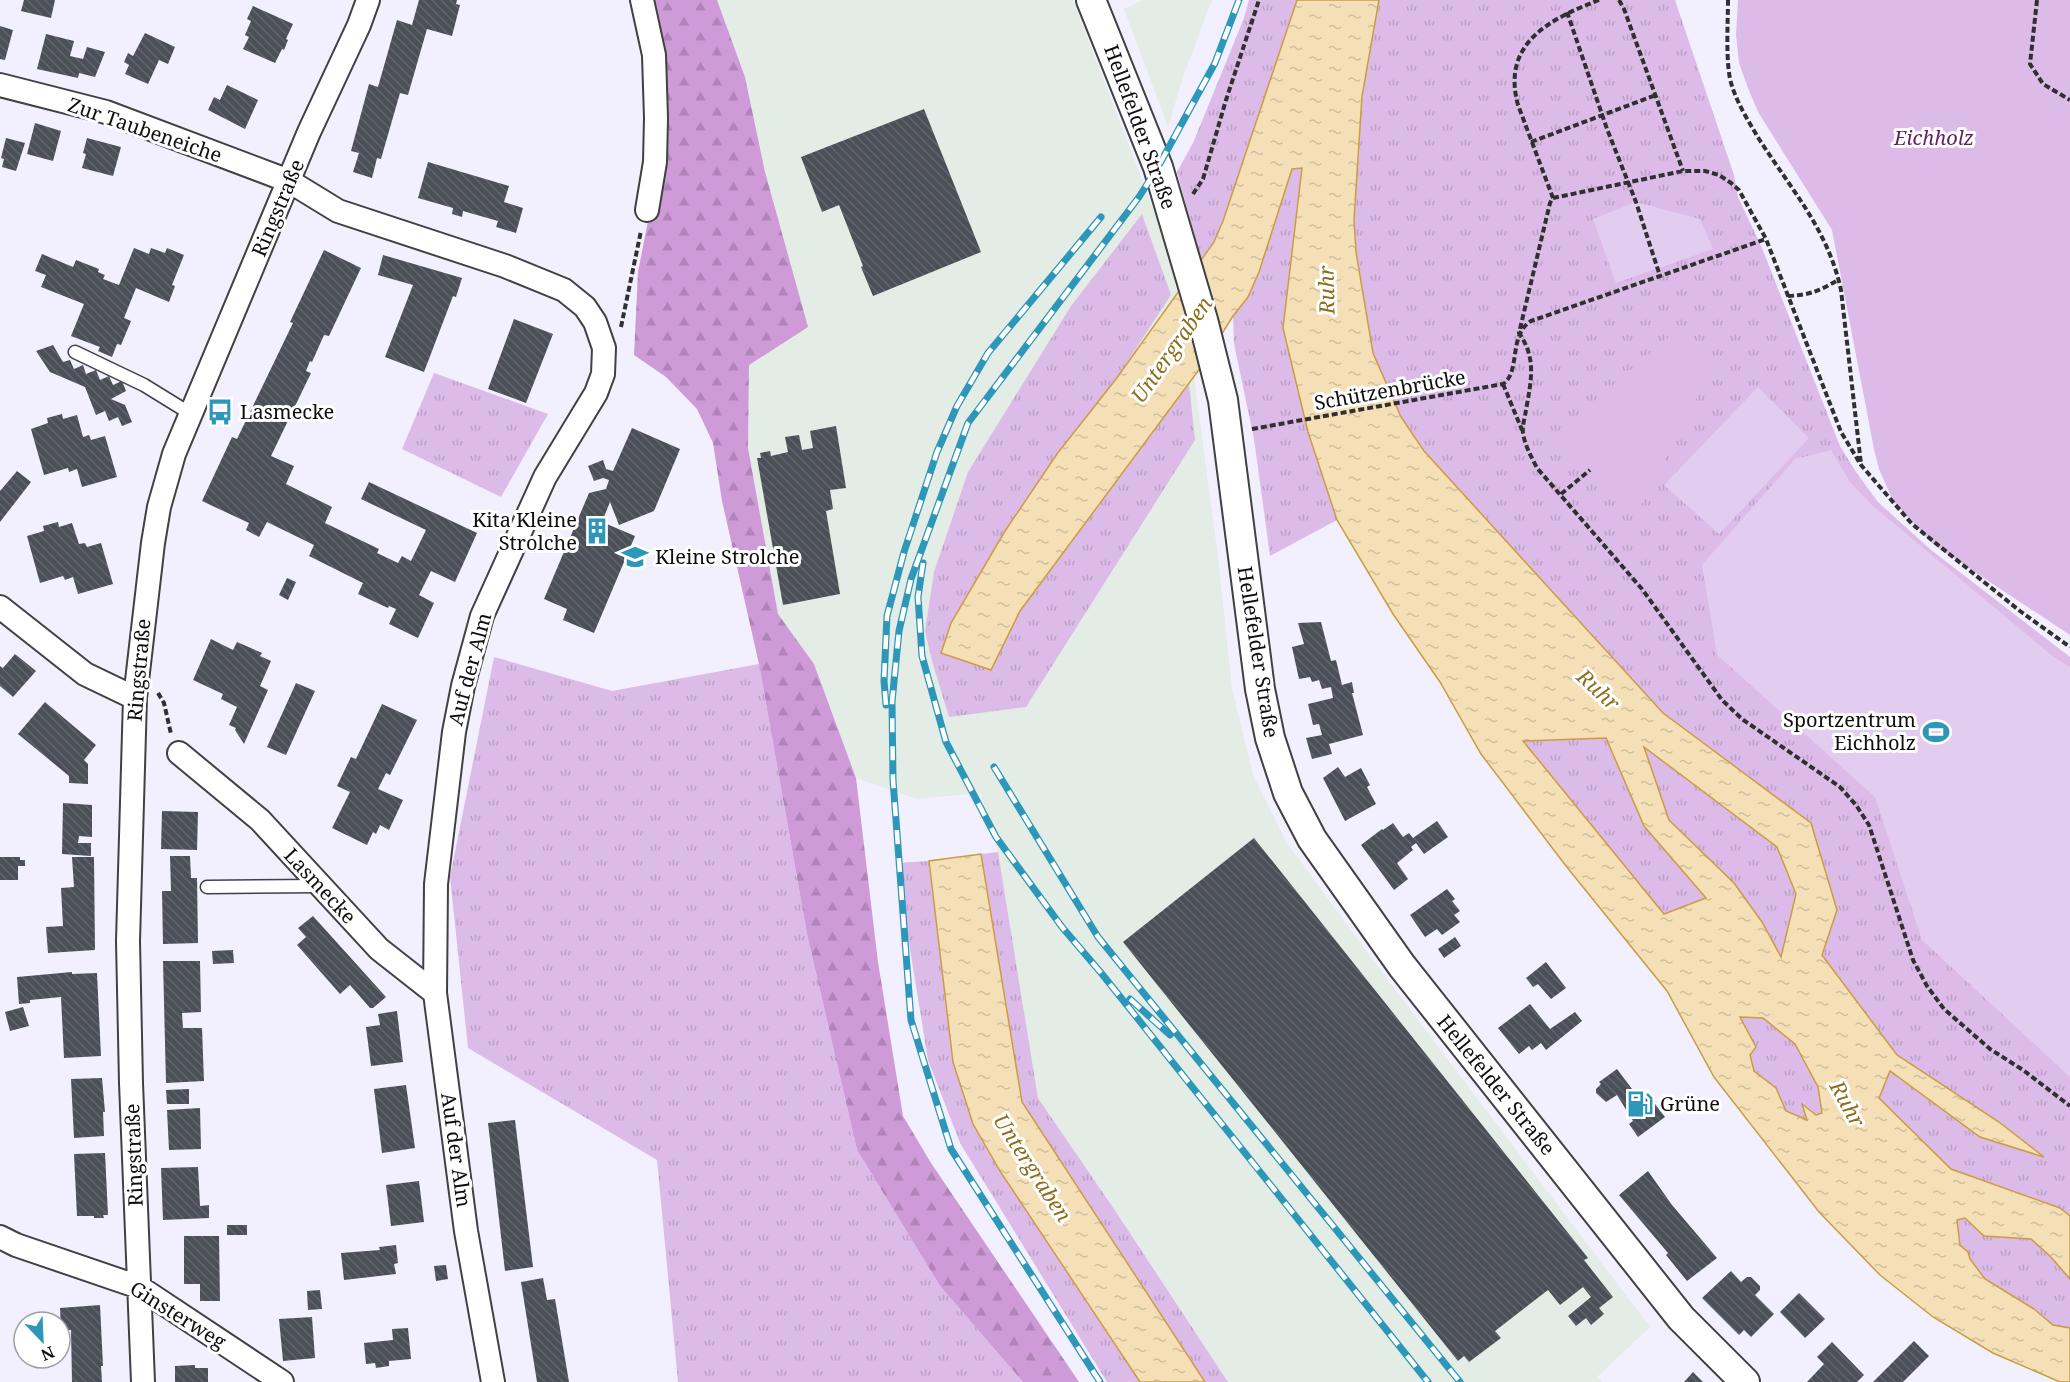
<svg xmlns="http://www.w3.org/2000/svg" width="2070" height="1382" viewBox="0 0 2070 1382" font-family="'Noto Serif',serif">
<defs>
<pattern id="grass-tufts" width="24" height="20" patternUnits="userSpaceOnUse" patternTransform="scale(1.5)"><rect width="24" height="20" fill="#ddbbe8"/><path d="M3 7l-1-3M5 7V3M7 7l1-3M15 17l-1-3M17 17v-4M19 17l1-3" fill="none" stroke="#bca0c6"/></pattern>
<pattern id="forest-firs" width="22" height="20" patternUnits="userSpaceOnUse" patternTransform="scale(1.5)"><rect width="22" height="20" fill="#ce9bd8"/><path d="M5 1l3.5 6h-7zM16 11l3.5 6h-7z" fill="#b084b8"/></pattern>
<pattern id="water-ripples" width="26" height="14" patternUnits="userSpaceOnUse" patternTransform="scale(1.5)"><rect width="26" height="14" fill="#f4dfb7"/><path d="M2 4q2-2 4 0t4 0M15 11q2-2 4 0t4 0" fill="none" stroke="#d0be9c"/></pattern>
<pattern id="building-back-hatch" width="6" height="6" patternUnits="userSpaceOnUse" patternTransform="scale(1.5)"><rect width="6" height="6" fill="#4b4f57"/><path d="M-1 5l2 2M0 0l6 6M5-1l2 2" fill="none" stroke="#61646a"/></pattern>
</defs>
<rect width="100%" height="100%" fill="#f2f0fe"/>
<!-- industrial -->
<path fill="#e3ece5" d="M717,0h356l90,234 26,105 29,218 14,131 21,87 34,68 100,136 263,348 -53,50 5,5h-374l-112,-170 -78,-114 -40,-246 -18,-59 -63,6 -61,-21 -42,-114 -36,-50 -30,-166 1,-83 16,-193 -20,-95z
M1143,0h69l-29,77 -15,50 -44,-118z"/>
<!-- grass -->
<path fill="url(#grass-tufts)" d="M1249,0h48l-74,221 -9,21 -13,17 -24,-87 16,-29 51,-125z
M1379,0h296l59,175 4,22 24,51 78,198 16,26 22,30 53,48 139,107v559l-10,-8 -109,-39 -72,-71 11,-27 90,66 62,19 -43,-34 -102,-67 -75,-100 15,-45 -26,-87 -148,-110 -239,-262 -23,-34 -28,-64 -17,-101 -2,-32 8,-124z
M1302,167l-19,161 25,104 29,88 -67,36 -16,-117 -20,-95 -1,-28 15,-19 11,-25 33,-104z
M1142,214l29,81 -55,84 -59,75 -52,77 -54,92 40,47 29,-59 169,-227 6,56 -169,267 -77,10 -17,-56 -7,-30 9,-59 34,-100 103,-166z
M434,373l114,41 -47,83 -99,-48z
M494,657l118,34 147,-27 48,270 50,216 83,136 83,96h-345l-21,-222 -189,-112 -18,-171z
M1606,738l38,88 62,72 -42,16 -142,-173z
M1643,746l134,101 19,47 -15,64 -19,-36 -28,-39 -65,-63z
M998,852l40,246 78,114 112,170h-23l-183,-280 -41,-248z
M929,861l24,201 20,62 27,47 140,211h-33l-147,-239 -32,-83 -32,-197z
M1740,1017l23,1 32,26 23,43 4,26 -6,2 -14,-10 6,16 -22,-10 -10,-23 -22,-17z
M1965,1218l19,18 47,3 19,17 20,23v49l-17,-3 -19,-16 -49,-30 -15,-20 -2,-7 -8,-7 -3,-26z"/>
<!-- forest -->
<path fill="url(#forest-firs)" d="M651,0h66l28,77 20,95 43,155 -59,38 -1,83 30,166 36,50 42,114 22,184 25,154 28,47 148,219h-56l-83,-96 -83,-136 -50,-216 -48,-270 -37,-163 -9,-58 -16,-34 -31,-32 -32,-22 4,-83 21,-107z"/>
<!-- park -->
<path fill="#ddbbe8" d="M1738,0h332v635l-136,-90 -41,-44 -14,-32 -5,-20 -42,-219 -74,-118 -10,-24 -9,-25 -3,-28z
M1677,330l38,33 -79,152 -81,-80z"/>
<!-- pitch -->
<path fill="#e2ccef" d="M1636,202l64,17 13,30 -97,34 -23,-64z
M1758,387l51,51 -90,96 -55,-49z
M1831,450l19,32 23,24 177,148 20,13v410l-148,-137 -47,-143 -158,-142 -15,-90 93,-106z"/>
<!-- water -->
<path fill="url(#water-ripples)" stroke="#c89e41" stroke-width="1.5" fill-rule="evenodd" d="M1297,0h82l-17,96 -8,124 2,32 17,101 28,64 23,34 239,262 148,110 26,87 -15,45 75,100 102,67 45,35 -64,-20 -90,-66 -11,27 72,71 109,39 10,8v63l-20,-23 -19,-17 -47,-3 -19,-18 -8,2 3,25 8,7 2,7 15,20 49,30 19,16 17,3v54h-10l-67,-29 -60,-36 -53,-42 -61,-63 -105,-135 -47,-86 -101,-125 -85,-112 -41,-72 -47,-68 -56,-94 -29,-88 -25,-104 19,-160 -10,1 -33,103 -11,25 -15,19 -32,51 -181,244 -29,59 -50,-17 10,-30 54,-92 52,-77 59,-75 98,-137 9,-21zM1606,738l38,88 62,72 -42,16 -141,-173zM1644,747l133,100 19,47 -15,63 -19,-35 -28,-39 -65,-63zM1740,1017l23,1 32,26 23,43 4,26 -6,2 -14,-11 5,16 -21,-9 -10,-23 -22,-17 -4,-16 6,-8z
M981,854l41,248 183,280h-65l-140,-211 -27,-47 -20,-62 -24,-201z"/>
<!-- building -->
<path fill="url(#building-back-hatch)" d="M24,0h31l-4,18 -30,-7z
M419,0h38l-1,4 4,1 -8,31 -25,-7 -19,66 -8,-2 -19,66 -4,-1 -5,20 -19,-6 6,-19 -8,-2 18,-67 9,3 19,-67 15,5z
M253,6l40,18 -7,15 2,1 -4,10 -2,-1 -7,14 -32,-14 6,-12 -4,-2 6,-14 -4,-2z
M0,26l13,4 -8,30 -5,-1z
M145,33l30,14 -7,17 -9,-4 -11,24 -23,-10 4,-9 -5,-3 4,-9 5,3z
M46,34l28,7 -4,15 13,3 4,-12 18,5 -10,25 -16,-4 -1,5 -41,-9z
M227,85l31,15 -13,29 -37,-19 6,-13 6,3z
M924,109l57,143 -108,44 -12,-29 2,-1 -24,-61 -17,7 -21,-55z
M35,123l26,8 -8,30 -26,-7z
M6,138l19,5 -9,28 -14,-4 2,-8 -3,-1z
M87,138l34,9 -8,29 -31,-8 4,-14 -3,-1z
M428,162l81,24 -5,16 19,6 -7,25 -20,-6 2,-6 -35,-10 -1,6 -10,-3 1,-6 -35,-10z
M134,248l15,6 2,-6 14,5 2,-5 17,7 -12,30 3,1 -6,16 -33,-14 -12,30 7,3 -10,24 -4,-1 -5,13 -14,-6 2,-4 -29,-11 13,-32 -43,-17 5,-12 -11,-4 7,-17 31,13 3,-7 23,9 -1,3 7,3 -2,4 16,6z
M324,250l37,18 -32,68 -5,-1 -12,27 -2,-1 -4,10 5,2 -40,83 23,10 -8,18 46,23 -7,16 54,26 -2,4 21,10 4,-7 9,5 15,-31 -65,-31 8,-17 108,51 -22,49 -24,-11 -12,24 15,8 -16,35 -29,-14 7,-15 -7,-3 -1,2 -30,-14 5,-11 -54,-27 5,-11 -47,-23 -8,15 -13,-7 3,-7 -47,-22 30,-64 5,2 56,-116 -3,-1z
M383,255l79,23 -6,19 -3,-1 -29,76 -39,-15 28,-72 -35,-10z
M514,319l39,15 -27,69 -38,-14z
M53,345l10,17 7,-2 4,9 9,-4 3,9 10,-4 4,10 9,-4 4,9 9,-4 4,10 -15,8 14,6 7,17 -10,4 -4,-9 -9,4 -4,-10 -9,4 -11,-28 -35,-15 -14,-21z
M62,414l1,5 14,-4 6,22 6,-2 2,5 14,-4 12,41 -35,10 -5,-18 -8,3 -1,-4 -24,7 -13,-46 17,-6 -1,-5z
M836,426l10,62 -16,2 3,19 -7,2 14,83 -57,11 -26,-147h4l-1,-5 10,-2 1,5 17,-4 -3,-15 14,-2 3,15 11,-2 -3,-17z
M632,428l48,21 -26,62 -35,14 -9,-23 -8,20 33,14 -41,97 -31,-13 4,-11 -23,-10 45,-106 17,-4 3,-9 -6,-2 -9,3 -6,-15 15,-6 3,9 7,2z
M17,471l14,11 -31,40v-31z
M58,522l1,5 13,-4 7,21 6,-1 2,4 14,-4 12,41 -35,10 -5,-17 -8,3 -2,-4 -23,7 -13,-47 17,-5 -1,-5z
M287,578l9,4 -8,18 -9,-5z
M1321,622l10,39 5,-1 6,25 10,-3 2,11h-2l11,42 -34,9 3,10 -20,5 -6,-21 16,-3 -3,-11 -6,1 -5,-21 25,-6 -2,-11 -9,2 -3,-9 -7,2 -2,-5 -11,2 -7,-32 12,-3 -6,-21z
M211,639l22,11 4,-8 25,11 -2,3 11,5 -11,25 8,4 -24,54 -9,-14 1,-2 -7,-3 8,-18 -16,-8 2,-5 -30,-14z
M15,654l21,17 -23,26 -13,-11v-20l3,2z
M296,683l19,8 -29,64 -19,-8z
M45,702l51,43 -12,15 4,4v20l-19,-1v-7l-51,-42z
M382,704l35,16 -27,55 -4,-2 -8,16 25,11 -14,30 -9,-5 -4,9 -3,-2 -6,13 -35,-17 18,-36 -13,-6 14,-29 5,2z
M1338,767l7,10 16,-9 9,17 -3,2 9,17 -31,17 -22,-43z
M63,803l29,2v32l-13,-1 -1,7h13v13l-29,-2z
M162,811l36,1 -1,38 -36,-1z
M1437,821l11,16 -24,17 -8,-11 -5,4 2,3 -16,13 11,16 -14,11 -33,-45 21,-16 1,1 10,-7 10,14 6,-4 4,5z
M1254,838l334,420 -4,2 29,37 -14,11 5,6 -13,11 -5,-7 -10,8 -8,-10 23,-19 -8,-10 -23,18 -12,-15 -53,41 6,7 -32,24 -5,-6 -6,5 -335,-419z
M170,856h20l1,22h6l1,65 -35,1 -1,-53h9z
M0,857h20v3h5v6h-7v14h-18z
M72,857h22l1,93 -47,3 -2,-26 17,-1 -2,-38 13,-1z
M1447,889l8,10 -3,2 8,10 -6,4 6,7 -18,13 -5,-6 -12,8 -15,-22z
M313,916l73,81 -13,11h-3l-20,-23 -10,9 -43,-49 9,-8 -8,-9z
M1455,937l6,9 -17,12 -6,-9z
M233,950l1,13 -21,1 -1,-13z
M163,961h37l1,51 -19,1 1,15h19l2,53 -38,2z
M1546,962l20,26 -15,11 -13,-15 -5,3 -7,-9z
M72,972v2l25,-1 4,83 -37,2 -3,-61 -31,3v3l-11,1 -2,-27z
M1530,1004l20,25 25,-17 7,9 -36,29 -5,-7 -9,7 -3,-4 -10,8 -21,-26z
M23,1007l6,19 -19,5 -5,-19z
M397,1011l6,51 -32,4 -5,-39 14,-2 -2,-11z
M1617,1069l21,28 7,-6 20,26 -27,20 -9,-13 4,-3 -16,-26 -11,7 -10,-9v-4l5,-5 -2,-2z
M102,1078l3,34h-2l1,24 -30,2 -3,-59z
M406,1085l9,63 -33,5 -8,-64z
M189,1089v15h-22l-1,-14z
M200,1108l1,41 -32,1 -2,-40z
M515,1120l18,147 -28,4 -17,-148z
M105,1153l3,62h-5l1,3h-10v-2h-17l-3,-62z
M198,1167l2,39 9,-1v13l-46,2 -2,-52z
M1648,1171l24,34 45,53 -30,23 -21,-26 2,-2 -49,-58z
M419,1181l5,41 -33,4 -5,-41z
M227,1225h20v10h-20z
M184,1236h35l1,65h-20v-17h-16z
M396,1245l2,18 -4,1 2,10 -52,6 -3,-27 39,-3 -1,-3z
M446,1265l2,14 -12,2 -2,-15z
M1731,1271l10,11 6,-5h4l9,9v4l-5,5 19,19 -23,23 -7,-7 -5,5 -37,-37z
M543,1278l4,22 8,-1 14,83h-32l-16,-100z
M320,1290l2,19 -14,1 -1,-19z
M1799,1293l26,26 -20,19 -25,-26z
M100,1305l3,61h-2l1,16h-30l-1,-52h-10l-1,-22z
M312,1317l3,41 -32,3 -4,-42z
M408,1328l3,31 -22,2v5l-13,2 -1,-5 -9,1 -2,-21 29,-3 -1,-11z
M1914,1341l15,15 -26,26h-30z
M1832,1342l32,33 -7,7h-50l17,-18 -7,-7z
M195,1365v3h13v14h-33v-16z
M1693,1372l10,10h-19z"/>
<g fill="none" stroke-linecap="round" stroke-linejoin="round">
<!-- service casing -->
<g stroke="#414141" stroke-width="15">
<path id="service" d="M75,352l69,33 47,29
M207,887l113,-1"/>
</g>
<!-- minor casing -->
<g stroke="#414141" stroke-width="26">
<path id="minor" d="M642,0l12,55 2,63 -1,44 -8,48
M0,85l106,27 183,69 49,30 167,55 59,24 21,17 10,15 9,26 -1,26 -7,19 -51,84 -63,139 -19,70 -9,46 -18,152 -1,109 31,238 27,151
M0,607l85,67 50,24
M179,753l81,67 119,129 56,44
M0,1237l16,8 123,42 143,95
M143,1382l-12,-299 -3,-142 7,-243 18,-155 6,-36 15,-53 135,-322 50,-107 9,-25"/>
</g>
<!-- tertiary casing -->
<g stroke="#414141" stroke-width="32">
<path id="tertiary" d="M1091,0l67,167 45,153 20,80 37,289 10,49 18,55 24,46 90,127 279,352 64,64"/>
</g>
<!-- path -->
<path stroke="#303030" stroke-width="4" stroke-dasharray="6 3" stroke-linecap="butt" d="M1599,0c-49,19 -98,43 -81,105l35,93 -3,5 -31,130c18,26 12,48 7,77 -1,7 -4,16 -3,23 2,13 8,23 14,35l105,121 80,111 20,19 98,68 16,18 13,20 44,135 14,26 17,23 46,40 33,21 47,36
M1619,0l5,9 59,162
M1728,0c0,22 -3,67 4,86 6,19 17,36 27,53 32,50 69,91 82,151l20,174
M2037,0l-7,64 13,20 27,16
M1567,12l40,117 29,73 24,74
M1531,142l125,-47
M1193,194l10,-15 23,-79 33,-100
M1553,198l130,-27h22l14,4 12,8 8,7 27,49 75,193 20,33 51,59 108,87 50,36
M1788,296c22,-1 31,-5 50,-16
M621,327l20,-96
M1503,384l19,46
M1252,429l251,-45c18,-12 5,-49 28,-63l235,-82
M1561,494l29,-24
M158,693l6,10 7,31"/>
<!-- service -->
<use href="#service" stroke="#fff" stroke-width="12"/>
<!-- minor -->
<use href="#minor" stroke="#fff" stroke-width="22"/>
<!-- tertiary -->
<use href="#tertiary" stroke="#fff" stroke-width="28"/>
<!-- rail casing -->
<g stroke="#2c97b9" stroke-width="7">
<path id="rail" d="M923,563l-5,34 4,59 24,86 50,95 66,90 40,47 326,408
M886,705l-2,-24 3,-65 17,-64 33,-100 20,-46 31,-53 113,-136
M994,767l104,170 362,445
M1130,999l40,36
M1100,1382l-149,-233 -40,-129 -18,-240 -1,-78 7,-71 12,-52 57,-156 171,-226 19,-30 57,-104 24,-63"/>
</g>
<!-- rail -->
<use href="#rail" stroke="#fff" stroke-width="4.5" stroke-dasharray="14" stroke-linecap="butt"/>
</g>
<!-- icons -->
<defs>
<g id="bus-bare" transform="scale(2.07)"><path d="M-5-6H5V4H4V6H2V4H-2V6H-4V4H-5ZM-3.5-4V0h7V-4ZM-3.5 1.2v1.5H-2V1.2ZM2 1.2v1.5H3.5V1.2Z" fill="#2c97b9" stroke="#fff" stroke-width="2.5" paint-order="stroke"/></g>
<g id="building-bare" transform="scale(2.07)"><path d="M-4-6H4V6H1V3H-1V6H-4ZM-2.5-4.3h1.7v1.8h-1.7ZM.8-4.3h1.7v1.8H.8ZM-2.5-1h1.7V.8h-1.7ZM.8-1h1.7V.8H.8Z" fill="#2c97b9" stroke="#fff" stroke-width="2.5" paint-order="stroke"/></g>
<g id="school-bare" transform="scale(2.07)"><path d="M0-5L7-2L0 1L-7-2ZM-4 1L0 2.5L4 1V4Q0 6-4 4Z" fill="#2c97b9" stroke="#fff" stroke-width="2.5" paint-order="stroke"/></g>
<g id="stadium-bare" transform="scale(2.07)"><path d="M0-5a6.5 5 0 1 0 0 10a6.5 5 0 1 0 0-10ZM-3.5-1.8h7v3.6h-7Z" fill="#2c97b9" stroke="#fff" stroke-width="2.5" paint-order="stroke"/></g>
<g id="fuel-bare" transform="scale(2.07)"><path d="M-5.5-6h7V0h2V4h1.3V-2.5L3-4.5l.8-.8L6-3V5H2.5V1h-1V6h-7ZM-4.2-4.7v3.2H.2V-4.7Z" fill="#2c97b9" stroke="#fff" stroke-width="2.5" paint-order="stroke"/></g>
</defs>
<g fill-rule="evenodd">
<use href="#bus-bare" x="220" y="412"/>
<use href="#building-bare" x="597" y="531"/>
<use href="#school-bare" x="635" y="557"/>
<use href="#stadium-bare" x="1936" y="732"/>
<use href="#fuel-bare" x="1640" y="1104"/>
</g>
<g text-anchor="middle" stroke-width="6" stroke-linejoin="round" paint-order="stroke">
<!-- street labels -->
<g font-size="20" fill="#0e0e0e" stroke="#fff">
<text transform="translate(1140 127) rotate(70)" y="7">Hellefelder Straße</text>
<text transform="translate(145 130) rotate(19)" y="7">Zur Taubeneiche</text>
<text transform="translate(278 208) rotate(-67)" y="7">Ringstraße</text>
<text transform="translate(1390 390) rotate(-10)" y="7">Schützenbrücke</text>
<text transform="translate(1258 652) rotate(81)" y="7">Hellefelder Straße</text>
<text transform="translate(470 669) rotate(-75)" y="7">Auf der Alm</text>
<text transform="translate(139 670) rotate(-85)" y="7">Ringstraße</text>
<text transform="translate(320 886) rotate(47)" y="7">Lasmecke</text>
<text transform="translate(1496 1085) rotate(51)" y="7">Hellefelder Straße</text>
<text transform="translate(456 1150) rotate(82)" y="7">Auf der Alm</text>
<text transform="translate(134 1155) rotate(-92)" y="7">Ringstraße</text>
<text transform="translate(178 1315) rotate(32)" y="7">Ginsterweg</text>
</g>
<!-- park labels -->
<g font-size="20" font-style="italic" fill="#64215e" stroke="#fff">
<text x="1934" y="145">Eichholz</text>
</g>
<!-- poi labels -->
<g font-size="20" fill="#0e0e0e" stroke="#fff" text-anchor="start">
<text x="240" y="419">Lasmecke</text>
<text x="577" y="527" text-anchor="end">Kita Kleine<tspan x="577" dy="23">Strolche</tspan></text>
<text x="655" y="564">Kleine Strolche</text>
<text x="1916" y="727" text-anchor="end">Sportzentrum<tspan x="1916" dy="23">Eichholz</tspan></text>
<text x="1660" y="1111">Grüne</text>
</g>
<!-- water labels -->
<g font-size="21" font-style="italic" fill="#8e6e1b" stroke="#fff">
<text transform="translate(1327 290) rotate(-91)" y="7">Ruhr</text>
<text transform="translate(1172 350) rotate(-55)" y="7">Untergraben</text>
<text transform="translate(1598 690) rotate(43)" y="7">Ruhr</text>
<text transform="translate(1847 1104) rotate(61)" y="7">Ruhr</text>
<text transform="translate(1032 1168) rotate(57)" y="7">Untergraben</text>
</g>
</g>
<!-- north arrow -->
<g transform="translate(42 1340) rotate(157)"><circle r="28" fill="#ffffff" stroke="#9f9f9f" stroke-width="1.5"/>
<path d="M0-4.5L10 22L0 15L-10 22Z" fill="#2c97b9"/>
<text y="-9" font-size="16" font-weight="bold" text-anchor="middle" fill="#0e0e0e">N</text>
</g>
</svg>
